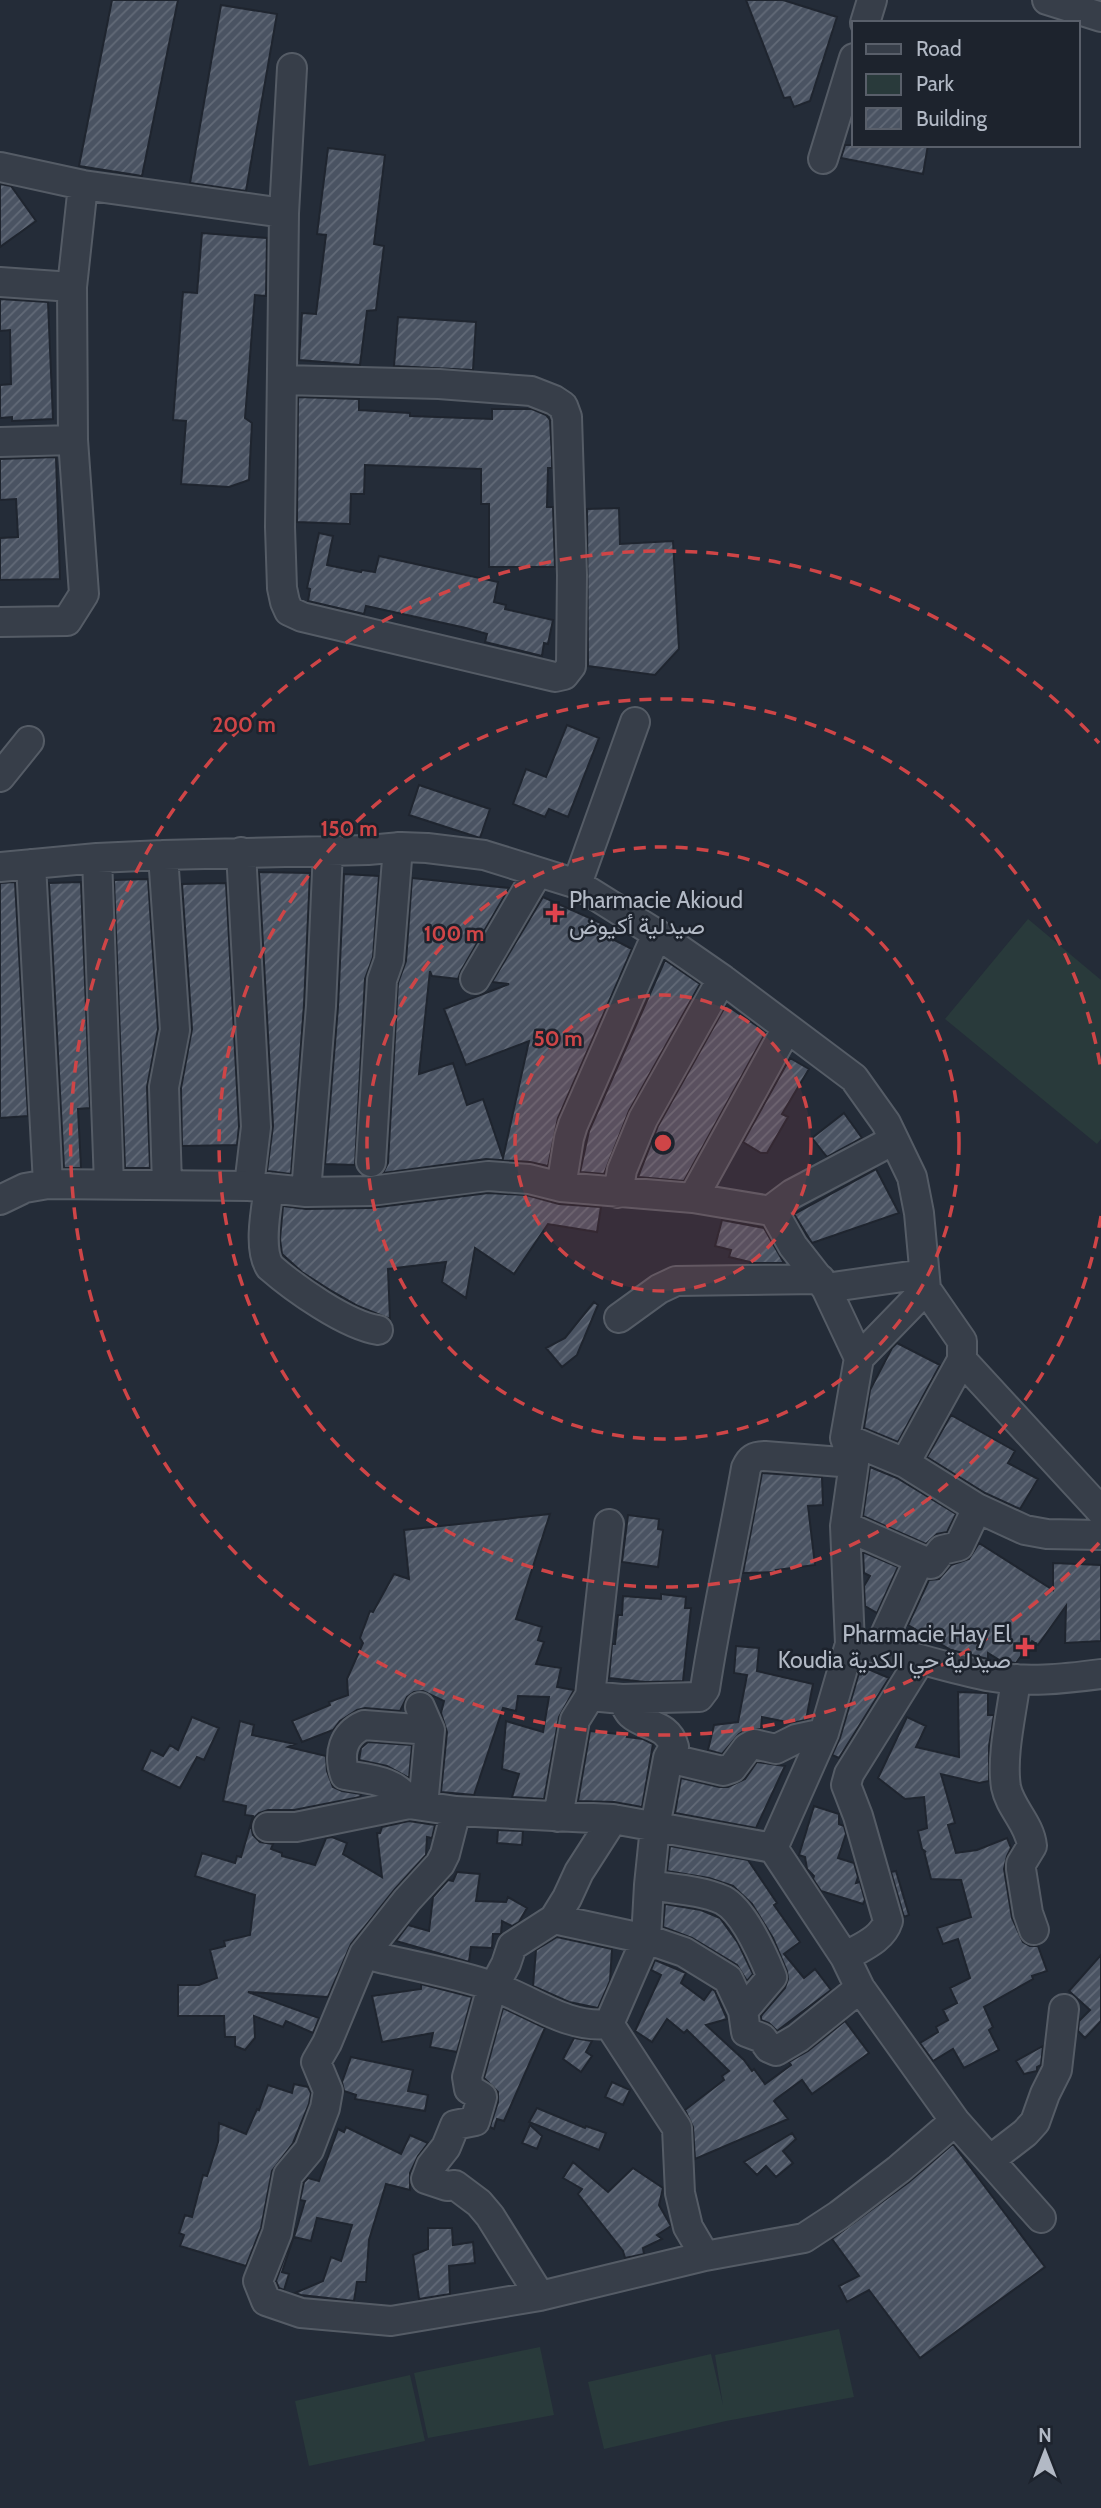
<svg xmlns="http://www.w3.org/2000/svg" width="1101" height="2508" viewBox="0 0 1101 2508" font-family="Cabin,Vazirmatn,sans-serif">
<defs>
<pattern id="building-hatch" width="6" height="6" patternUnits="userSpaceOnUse" patternTransform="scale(1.75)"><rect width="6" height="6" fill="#4a5362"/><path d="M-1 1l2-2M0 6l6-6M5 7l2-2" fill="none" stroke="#626a77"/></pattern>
</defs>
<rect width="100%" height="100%" fill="#242c38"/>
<!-- green -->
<path fill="#293a3b" d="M1028,919l73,61v159l-4,5 -152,-125z
M839,2329l15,68 -128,24 -122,28 -16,-67 123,-28 12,51 -8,-50z
M540,2347l14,68 -126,23 -14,-65z
M410,2375l15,66 -116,25 -14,-65z"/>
<!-- building -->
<path fill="url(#building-hatch)" stroke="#1f252f" stroke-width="2" d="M112,0h66l-36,176 -63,-10z
M746,0h37l54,17 -27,84 -16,6 -4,-10 -6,1z
M221,5l56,9 -31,177 -56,-8z
M845,145h83l-5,29 -82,-16z
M328,148l57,7 -11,89 10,2 -8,64 -9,1 -7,54 -61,-5 3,-47 14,1 10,-79 -9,-1z
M0,184l11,2 25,35 -36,26z
M202,233l65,5 -1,58 -11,-1 -10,123 7,5 -3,57 -20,7 -48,-3 5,-63 -13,-1 10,-128 14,1z
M0,299l48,3 5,117 -41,2v-4l-12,1v-33l11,-1 -1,-54 -10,1z
M398,317l78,5 -3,48 -79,-4z
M298,397l61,2v11l51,3v3l82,3v-10h40l14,6 4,5 2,38v10h-4l-1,39h6l2,60h-66v-63h-8v-35l-116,-4 -1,29h-13l-1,30 -53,-2z
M56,457l4,122 -60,1v-42l18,-1 -2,-38 -16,1v-41z
M619,508l1,36 53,-3 6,108 -24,26 -67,-9 -1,-157z
M319,533l14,3 -6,29 34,7 1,-2 13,2 4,-16 119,26 -4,20 12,3 -1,4 48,11 -5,24 -4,-1 -2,13 -57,-14 2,-8 -21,-6 -100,-22 -2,8 -56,-13 2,-12 -3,-1z
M567,725l32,13 -31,79 -19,-8 -4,8 -32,-13 13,-35 20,8z
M419,785l71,24 -10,29 -71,-23z
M259,872l51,1 -6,132 -13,169 -24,-3 6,-45z
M344,874l35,2 -6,81 -8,22 -10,186 -30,-1 13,-157z
M412,878l97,10 -48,83 -3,8 -26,-3 -2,-5 -11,103 34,-11 14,42 16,-6 20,59 26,-117 -63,24 -22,-56 65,-25 -17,-2 51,-85 60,27 -4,8 33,17 -74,169 -10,48 -18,-4 -44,-3 -103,14 5,-10 10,-180 8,-22z
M148,879l10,150 -11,58 3,81h-25l-11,-288z
M15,882l13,234 -28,2v-235z
M81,882l9,226 -12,1 3,59h-17l-15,-285z
M226,883l13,243 -2,19 -55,1 -1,-58 11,-59 -10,-145z
M665,960l35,24 -71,127 -25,63 -24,-2 9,-41z
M726,1005l40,27 -82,149 -46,-4 20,-51z
M790,1058l19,11 -27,45 6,3 -21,36h-6l-18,-11z
M844,1113l18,25 -35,19 -15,-19z
M876,1169l23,44 -87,30 -18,-29z
M488,1193l38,2 33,9 42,3 -4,25 -49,-8 -34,50 -39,-26 -9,50 -24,-16 4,-20 -58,7 2,50 -32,-13 -28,-16 -28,-18 -20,-18 -2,-15 3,-33 23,3 65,-1z
M722,1220l42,8 20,35h-30l-25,-6 2,-7 -16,-4z
M594,1302l4,3 -21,50 -15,12 -16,-19 19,-10z
M897,1343l43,22 -42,77 -34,-14 6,-38 22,-42z
M951,1415l64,36 -7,12 30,16 -18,30 -35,-16 -58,-36z
M870,1467l27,11 59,36 -9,18 -10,2 -11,10 -63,-28z
M762,1473l60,4 1,28 -15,1 7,59 -39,5 1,2 -34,1z
M550,1514l-34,105 26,8 -4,13 6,2 -8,22 25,4 -4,19 17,3 -15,27 -15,82 -32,-2 7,-23 -17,-5 4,-48 37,11 6,-35 -31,-1 -2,15 -13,-3 -29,87 -33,-3 6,-60 -6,-19 3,-12 -21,-10 -9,1 -7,5 -7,14 -35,-3 -8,2 -17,11 -7,9 -31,12 -10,-21 38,-16 -1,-3 19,-7 -1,-16 16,-36 -3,-5 10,-27 3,1 21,-38 15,5 -5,-49z
M628,1515l31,4 -1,10 5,1 -5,37 -36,-5z
M979,1543l74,47v-27l48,2v76l-36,2 1,-37 -28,39 -6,-4 -16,22 -15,-2 -13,-8v6l-37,-9 -43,-25 21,-45 10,-1 12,-14 18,-6z
M863,1552l35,15 -21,46 -12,-7 -1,-20 6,-10 -6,-3z
M661,1594l25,3 -1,11h6l-8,73 -38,1 -36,-4 3,-34h3l3,-29h4l1,-19 38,3z
M736,1646l23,2 -2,23 56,13 -7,36 -14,3 -30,-6 -1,12h-14l-8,5 -17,20 -14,-4 6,-25 24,-3 9,-47 -13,-2z
M861,1666l28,12 -50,80 -7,-3 8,-17z
M958,1692l30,1v22h6l-5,31v35l-10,2 -38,-9 14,49 -7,2 8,28 21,-3 30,-12 4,10 -4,8 -3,13 8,49 11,24 7,4h8l9,25 -15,5 1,3 -49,28 9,20 -4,3 10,20 -35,18 -11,-19 -20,12 -13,-18 18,-11 -2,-5 12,-7 -5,-10 14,-7 -7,-15 20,-10 -12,-39 -15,5 -6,-16 34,-11 -10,-37 -30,-1 -7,-28 2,1 -4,-3 -4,-18 9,-3 -3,-31 -19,2 -27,-21 29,-61 19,9 -10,21 43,10z
M192,1717l27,11 -15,32 -7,-3 -17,31 -38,-18 9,-20 12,6 7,-11 8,5z
M240,1721l14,4 -2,10 43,9 -7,3 38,9 1,15 6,16 9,4 19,3 -1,3 -66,13h-26l-9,3 -5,5 -3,8 2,9 7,7 13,2 -2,5 11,4v3l33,9 11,-27 6,-1 15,6 -4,11 39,23 -5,-44h3l2,-6 27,-6 26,4 -3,13 -5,-1 -1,18 -31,34 -44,55 -23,53 -80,-5 71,26 -6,15 -27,-12 -3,6 -29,-11 1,22 -10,12 -10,-4v-9h-10l-1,-21h-46v-31h21l18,-7 -7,-28 15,-4 -1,-5 26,-6 5,-40 -60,-19 7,-23 33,10 2,-7 4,1 12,-41 -8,-1 1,-9 -23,-5z
M590,1731l38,4 -1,2 16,2 10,5 -11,63 -28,-5 -36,-1z
M368,1742l44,3 -3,33 -22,-12 -28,-6 2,-12z
M757,1762l28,4 -29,62 -81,-15 6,-35 38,9h9l17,-8z
M814,1806l25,8v10l5,2 2,8 -8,24 16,5 4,14 -2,6 4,-1 5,18 -2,4 -42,-13 -8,-12 1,-3 -7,-7 -2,-12 -6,-2z
M498,1830l25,1 -1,14 -25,-2z
M670,1846l78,14 29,43 -3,2 26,37 -16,12 20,24 11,-9 16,21 -54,41 -8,-8 -8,-3v-4l24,-28 3,-9 -1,-8 -14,-33 -21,-34 -19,-18 -24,-8 -42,-7z
M896,1871l13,44 -5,2 -13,-45z
M457,1872l23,2 -4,27 30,1 2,-5 19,11 -8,14 -7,4 -10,-5 -1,13h-8l-1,14 -21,-1 -2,15 -73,-21 12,-16 21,6 4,-34 15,-17 5,1z
M665,1904l36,6 19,8 18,25 15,31 -6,7 -10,-16 -45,-27 -29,-11z
M557,1937l55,12 -2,32 -12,27 -29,-6 -36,-16 3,-36z
M1101,1955v66l-16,17 -7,-7 1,-10 11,-11 -21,-19z
M655,1960l31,13 -5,10 23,17 8,-11 3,2 12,28 -21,6 38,35 8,11 2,-2 11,15 26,-19 -2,-3 19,-11 37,-30 24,32 -57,41 -10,-14 -26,19 -2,2 14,18 -93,40 -2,-32 -8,-17 39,-30 -2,-4 7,-5 -42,-41 -3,3 -17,-14 -15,23 -17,-11 26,-56 -10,-5z
M421,1984l51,13 -15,55 -27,-5 3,-14 -51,9 -10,-46 49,-7z
M503,2008l42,20 -41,93 -7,-2 -3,10 -4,-2 8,-25v-10l-14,-14z
M574,2038l18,3 -6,11 6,4 -11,16 -18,-13z
M1043,2046l-2,19 -4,2v4l-13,3 -8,-13z
M351,2057l62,13 -5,21 20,4 -3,16 -70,-12 1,-4 -12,-4 -2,-9z
M612,2082l18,8 -7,15 -18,-8z
M294,2084l14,3 3,6 -2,11 -16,39 -21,28 -11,57 -15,38 -66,-20 4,-11 -5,-2 6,-18 7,2 11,-42 4,1 11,-34 1,-19 27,11 11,-25 2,1 9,-25 24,8z
M537,2108l48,20 1,-2 20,7 -7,17 -70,-28z
M530,2125l12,11 -5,13 -15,-6z
M346,2127l55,27 9,-19 18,8 -10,13 -8,17v17l-24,-6 -17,56 -3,42h-9l-3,19 -53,-6 -6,-2 28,-12 8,-24 10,4 11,-36 -35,-7 -6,23 -17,-4 11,-36 -5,-1 4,-18 4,-4 11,3 19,-52 6,3z
M792,2133l4,6 -13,12 10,12 -17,14 -10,-11 -9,9 -13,-13z
M953,2144l92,123 -125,91 -51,-68 -22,12 -8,-16 20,-10 -27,-37 77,-57z
M573,2162l35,30 25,-24 30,20 -4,17 12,21 -14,9 5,4 -19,9 1,6 -19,4 -2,-7 -45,-57 4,-5 -19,-11z
M428,2228h24l1,17 20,-3 2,21 -26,3 1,28 -31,5 -6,-44 15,-6z
M295,2229l1,1 -14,42 7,2 -5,16 -5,-2 -3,-7z"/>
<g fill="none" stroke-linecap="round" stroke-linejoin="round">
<!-- minor casing -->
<g stroke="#555c66" stroke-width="32">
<path id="minor" d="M1047,0l54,17
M865,23l7,-23
M823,159l31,-101
M0,167l83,18 201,28 -4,314 2,61 3,14 4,9 13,6 253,60 9,-2 7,-9 1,-91 -5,-158 -4,-11 -9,-6 -23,-9 -92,-7 -156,-4
M284,213l8,-145
M0,282l72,5
M0,442l73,-2
M0,622l67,-1 17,-27 -11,-154 -1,-153 11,-102
M0,777l29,-36
M241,852l15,275 -7,59
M163,855l12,175 -11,57 3,98
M97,858l12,326
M31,864l17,320
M0,867l97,-9 66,-3 205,-5 33,-3 26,1 57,7 93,29 80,50 65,45 132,99 32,45 26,54 7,36 7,76 36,52v19l139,151
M577,884l58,-162
M475,979l63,-107
M371,1162l11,-182 7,-20 9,-113
M561,1187l8,-49 4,-13 84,-191
M269,1188c-3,21 -11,61 1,79 24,21 76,58 108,63
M306,1192l15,-186 7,-156
M618,1193l4,-23 21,-51 79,-140
M693,1198l94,-170
M0,1200l25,-12 23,-4 201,2 57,6 65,-1 117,-15 41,3 32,8 132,11 72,12 7,-1 21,37 33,42 33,70 -14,80 9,25 -9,63 5,118c47,6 91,23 137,32 39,7 76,3 114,-2
M772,1209l20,-15 102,-54
M826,1288l98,-14
M619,1318l40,-29 17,-8 144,-2
M859,1358l67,-69
M845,1438l60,25 72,45 48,22 22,4 54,1
M905,1463l57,-103
M845,1526l86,38 11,-14 17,-4 18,-38
M879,1648l40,-87
M1016,1679c-4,33 -15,76 -10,108 4,21 24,37 26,59l-11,18v5l7,44 6,17
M590,1696l32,3 77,-2 6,-8c11,-74 28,-147 41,-221 4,-9 8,-12 19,-12l89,7
M420,1707l10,23 -7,76
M668,1758l55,13 9,-3 15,-20 7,-4 22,5 20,-10 28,-6
M409,1804c-10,-24 -42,-25 -64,-29 -7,-21 -2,-41 19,-50l66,5
M456,1811l-11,43 -5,10 -33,36 -43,54 -37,89 -11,19 12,29 -3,17 -16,42 -21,25 -11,58 -19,48 8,20 35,12 90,8 149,-25 165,-40 99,-18 35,-23 60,-46 56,-48
M558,1817l17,-97 15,-24 19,-172
M268,1827h28l113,-23 47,7 157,8 160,29 72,109 15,31 95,133 86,97
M773,1848l51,-115 26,-89
M649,1885c23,4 52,5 74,15 21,11 40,55 49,77l-29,34 3,21 16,6 7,10 7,3 22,-13 62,-50
M554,1919l92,20 38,13 44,27 15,32
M364,1954c42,11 87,18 128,32 39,13 74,43 117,38
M845,1957c16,-10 37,-17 43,-36l-30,-105 -12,-31 3,-11 71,-114
M609,2024l37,-85 3,-54 6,-58 13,-69 6,-11c-6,-24 -29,-20 -43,-33 -4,-4 -6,-10 -9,-15
M609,2024l68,104 3,65 8,34 17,29
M990,2160l35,-27 10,-11 10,-28 12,-24 7,-61
M540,2296l-50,-80 -11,-13 -24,-18 -8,1 -21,-7 5,-13 15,-19 9,-22 20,-4 7,-24 -13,-8 -2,-12 23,-83 16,-30 6,-18 42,-27 13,-21 12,-26 34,-53"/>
</g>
<!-- minor -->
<use href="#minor" stroke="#373e49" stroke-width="28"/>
</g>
<!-- distance rings -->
<circle cx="663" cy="1143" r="148" fill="#cf4547" fill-opacity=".12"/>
<g fill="none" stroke="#cf4547" stroke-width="3.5" stroke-dasharray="12 9">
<circle cx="663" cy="1143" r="148"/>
<circle cx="663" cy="1143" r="296"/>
<path d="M1101 1216A444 444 0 1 1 1101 1070"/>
<path d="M1099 1543A592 592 0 1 1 1099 743"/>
</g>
<!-- markers -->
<g fill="#e0444e" stroke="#1d232d" stroke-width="2.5">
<path d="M551.5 902.5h7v7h7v7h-7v7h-7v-7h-7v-7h7z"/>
<path d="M1021.5 1636.5h7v7h7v7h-7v7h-7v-7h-7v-7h7z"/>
</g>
<g text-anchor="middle" stroke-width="5" stroke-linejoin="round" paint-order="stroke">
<!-- poi labels -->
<g font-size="23" fill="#b2b9c5" stroke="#1d232d" text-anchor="start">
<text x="569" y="908">Pharmacie Akioud<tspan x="569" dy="26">صيدلية أكيوض</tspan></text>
<text x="1011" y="1642" text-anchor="end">Pharmacie Hay El<tspan x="1011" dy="26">Koudia صيدلية حي الكدية</tspan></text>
</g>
</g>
<circle cx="663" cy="1143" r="10" fill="#cf4547" stroke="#1d232d" stroke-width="3.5"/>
<g font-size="21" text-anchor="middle" font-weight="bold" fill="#cf4547" stroke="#1d232d" stroke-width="5" stroke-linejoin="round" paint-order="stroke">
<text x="244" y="732">200 m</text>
<text x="349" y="836">150 m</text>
<text x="454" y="941">100 m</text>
<text x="558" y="1046">50 m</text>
</g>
<!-- legend -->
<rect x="852" y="21" width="228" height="126" fill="#1d232d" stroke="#595f6a" stroke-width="2"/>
<rect x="866" y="44" width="35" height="10" fill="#373e49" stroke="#595f6a" stroke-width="2"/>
<text x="916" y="56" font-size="21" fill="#b2b9c5">Road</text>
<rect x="866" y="74" width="35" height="21" fill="#293a3b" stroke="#595f6a" stroke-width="2"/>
<text x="916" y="91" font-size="21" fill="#b2b9c5">Park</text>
<rect x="866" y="108" width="35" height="21" fill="url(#building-hatch)" stroke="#595f6a" stroke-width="2"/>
<text x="916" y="126" font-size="21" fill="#b2b9c5">Building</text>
<!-- north arrow -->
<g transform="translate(1045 2452)" stroke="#1d232d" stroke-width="5" paint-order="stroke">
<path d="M0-5L12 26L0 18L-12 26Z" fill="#b2b9c5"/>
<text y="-10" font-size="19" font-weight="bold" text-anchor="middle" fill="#b2b9c5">N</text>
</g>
</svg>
